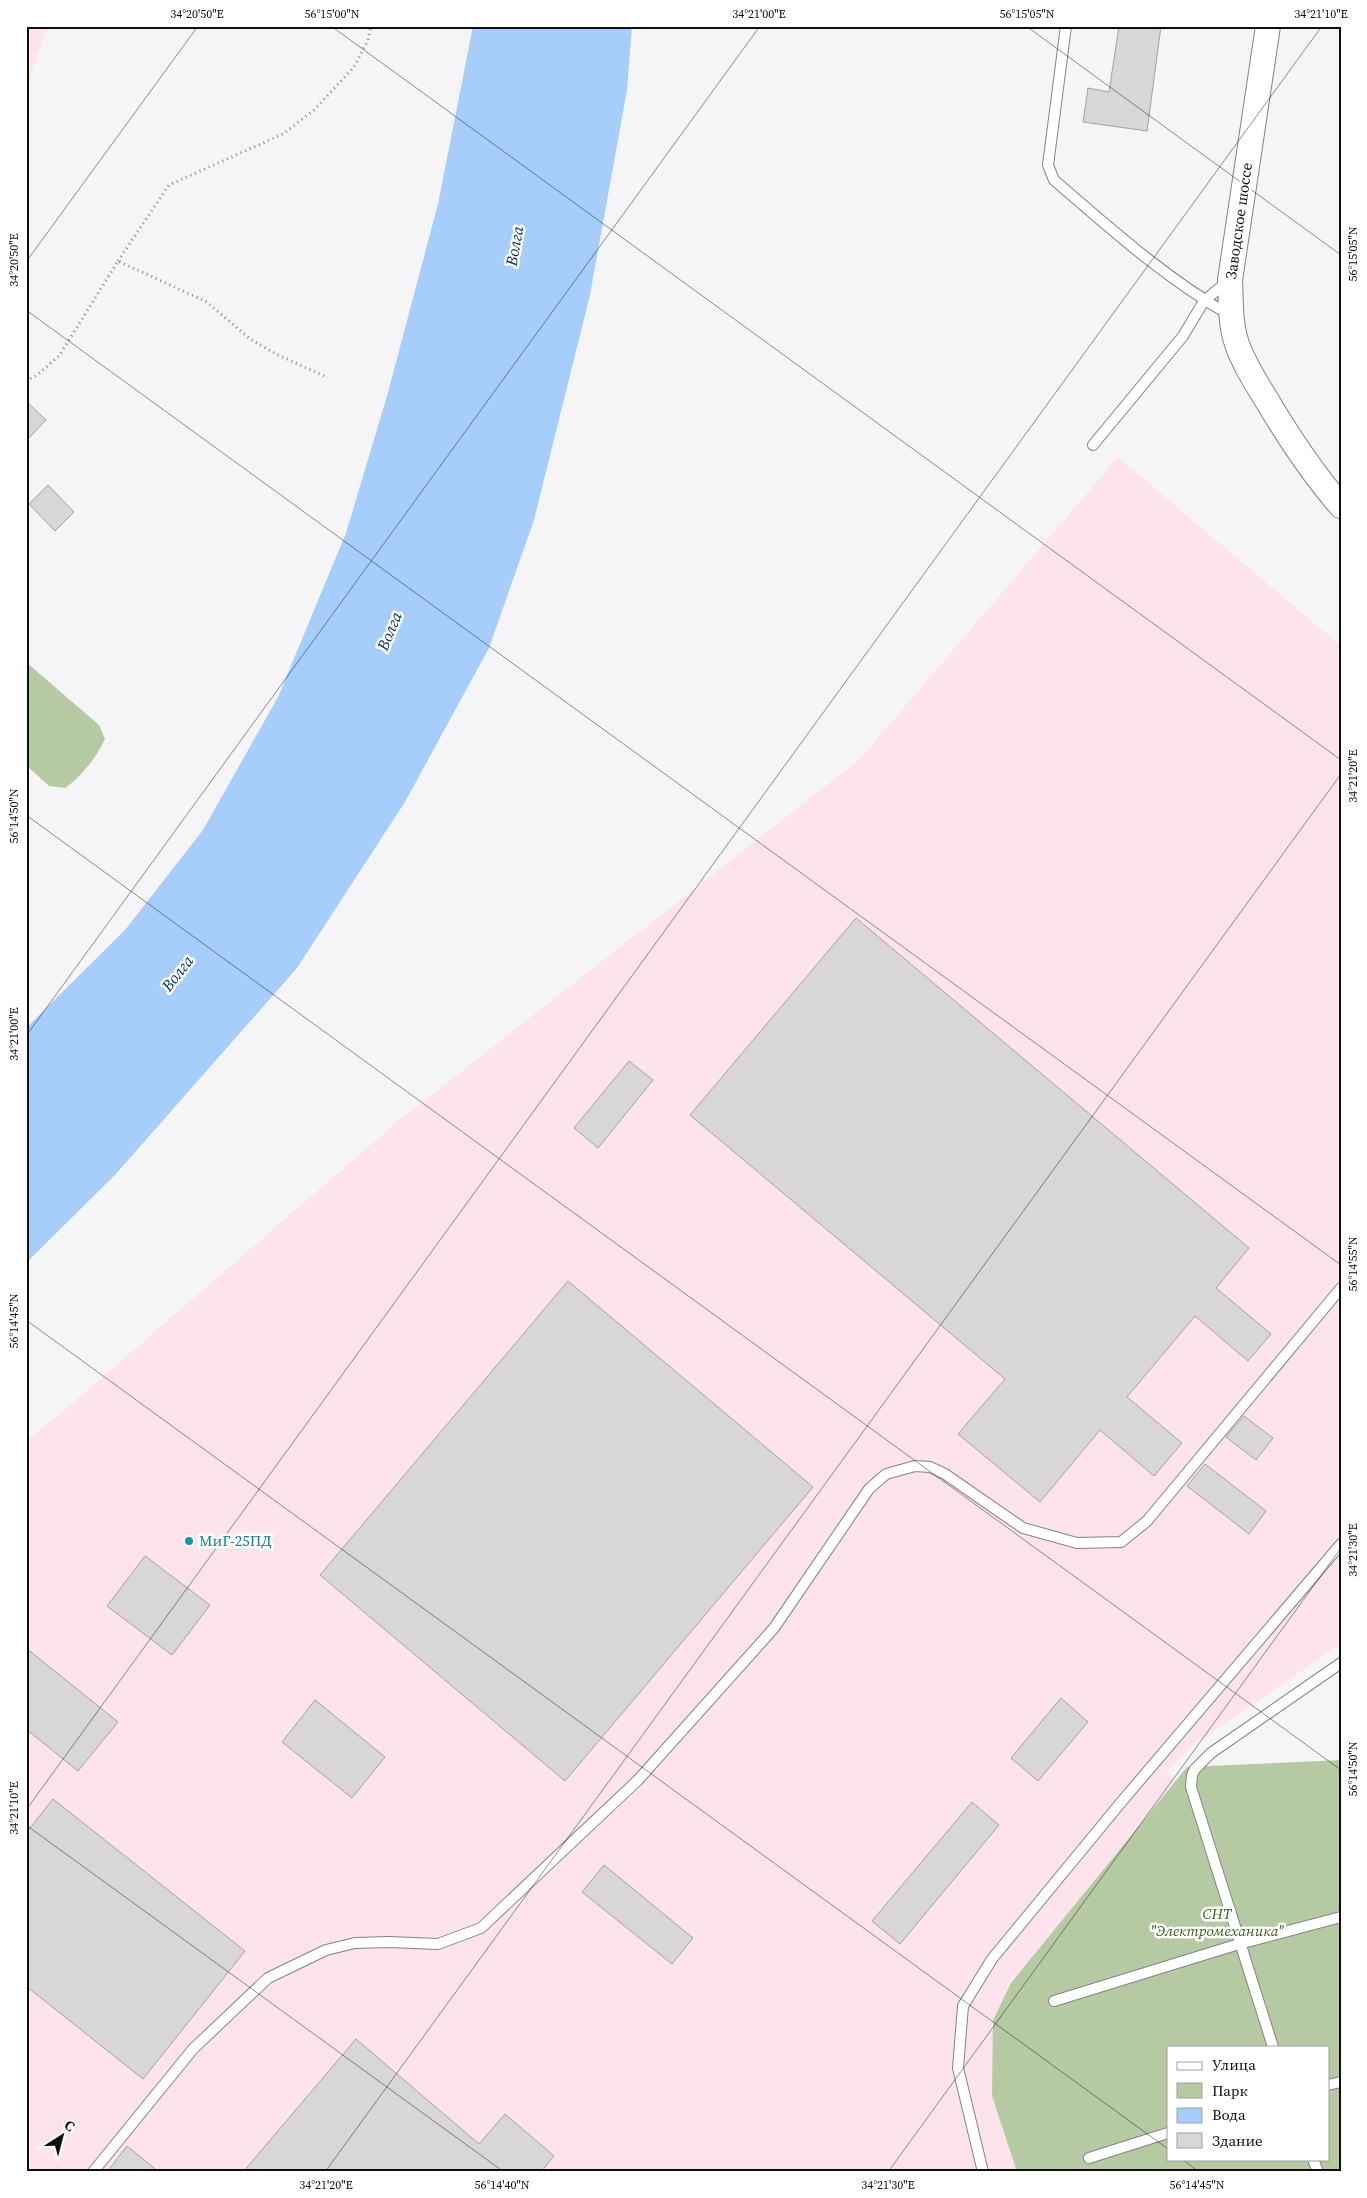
<svg xmlns="http://www.w3.org/2000/svg" width="1367" height="2198" viewBox="0 0 1367 2198" font-family="'Source Serif 4',serif">
<rect width="100%" height="100%" fill="#f5f5f7"/>
<!-- industrial -->
<path fill="#fde4ec" d="M26,26h22l-22,63z
M1118,457l223,189v998l-152,104 -23,24 9,9 -164,202 -19,113 25,76h-991v-731l35,-28 337,-292 462,-362z"/>
<!-- green -->
<path fill="#b5caa2" fill-rule="evenodd" d="M26,662l73,63 6,14c-9,19 -23,37 -40,49l-16,-2 -23,-21z
M1341,1760v412h-324l-25,-76 1,-76 18,-37 176,-216zM1168,2047h160v112h-160z"/>
<!-- water -->
<path fill="#a7cdfa" d="M473,26h159l-5,64 -37,205 -56,225 -45,128 -84,154 -108,166 -182,207 -89,88v-235l99,-98 78,-100 75,-133 68,-164 41,-137 51,-192z"/>
<!-- building -->
<path fill="#d9d7d6" stroke="#a3a1a0" d="M1119,26h42l-14,105 -64,-9 5,-34 21,4z
M26,401l20,19 -20,21z
M48,485l26,27 -19,19 -26,-27z
M856,918l393,330 -33,40 55,46 -23,27 -53,-45 -68,81 55,46 -28,33 -54,-46 -60,72 -82,-68 47,-55 -315,-264z
M629,1061l24,19 -55,68 -24,-20z
M568,1281l245,206 -248,294 -245,-206z
M1244,1416l29,22 -17,22 -30,-23z
M1205,1464l61,47 -17,23 -62,-48z
M145,1556l65,49 -38,50 -65,-49z
M26,1648l92,74 -40,49 -52,-42z
M1061,1698l27,24 -50,59 -27,-23z
M315,1700l70,57 -33,41 -70,-56z
M53,1799l192,152 -102,128 -117,-93v-153z
M972,1802l27,23 -99,119 -28,-23z
M604,1865l89,73 -21,26 -90,-72z
M356,2039l123,105 26,-30 49,42 -13,16h-298z
M127,2146l32,26h-52z"/>
<g fill="none" stroke-linecap="round" stroke-linejoin="round">
<!-- service casing -->
<g stroke="#838385" stroke-width="12">
<path id="service" d="M1066,26l-18,139 6,15c56,48 112,99 176,135
M1093,445l90,-109 21,-35 24,-20
M1054,2001l185,-57 102,-27
M1273,2047l-82,-260 1,-12 3,-6 16,-16 130,-90
M1328,2085l13,-3
M1089,2158l79,-25
M1313,2159l5,13
M93,2172l100,-123 75,-71 58,-28 29,-7 34,-1 49,2 43,-16 157,-148 136,-152 95,-139 17,-15 29,-8 15,1 15,7 78,54 54,15 44,-1 26,-21 194,-233
M983,2172l-25,-104 5,-62 29,-47 131,-159 218,-256"/>
</g>
<!-- tertiary casing -->
<g stroke="#838385" stroke-width="26">
<path id="tertiary" d="M1268,26l-38,254c1,21 0,44 7,64 7,20 18,37 29,55 22,37 46,74 75,107"/>
</g>
<!-- path -->
<path stroke="#888889" stroke-width="3" stroke-dasharray="1 4" stroke-linecap="butt" d="M118,261l51,-76 114,-51 31,-24 40,-43 14,-27 3,-14
M26,381l11,-6 22,-19 59,-95 89,41 43,37 28,16 46,21"/>
<!-- service -->
<use href="#service" stroke="#fff" stroke-width="10"/>
<!-- tertiary -->
<use href="#tertiary" stroke="#fff" stroke-width="24"/>
</g>
<!-- ticks -->
<path fill="none" stroke="#0e0e0e" stroke-width="1" stroke-opacity="0.45" d="M331,26l1010,734M1026,26l315,229M26,262l172,-236M26,310l1315,955M26,815l1315,955M26,1036l734,-1010M26,1320l1142,829M26,1810l1296,-1784M26,1825l478,347M1182,2159l17,13M325,2172l1016,-1398M888,2172l453,-624"/>
<!-- markers -->
<circle fill="#0f9aa8" stroke="#fff" stroke-width="2" cx="189" cy="1541" r="5"/>
<g text-anchor="middle" stroke-width="5" stroke-linejoin="round" paint-order="stroke">
<!-- street labels -->
<g font-size="15" fill="#0e0e0e" stroke="#fff">
<text transform="translate(1239 221) rotate(-82)" y="5">Заводское шоссе</text>
</g>
<!-- culture labels -->
<g font-size="15" fill="#0d838f" stroke="#fff" text-anchor="start">
<text x="199" y="1546">МиГ-25ПД</text>
</g>
<!-- park labels -->
<g font-size="15" font-style="italic" fill="#3e5c1a" stroke="#fff">
<text x="1217" y="1919">СНТ<tspan x="1217" dy="17">"Электромеханика"</tspan></text>
</g>
<!-- water labels -->
<g font-size="16" font-style="italic" fill="#003263" stroke="#fff">
<text transform="translate(514 246) rotate(-80)" y="6">Волга</text>
<text transform="translate(389 631) rotate(-68)" y="6">Волга</text>
<text transform="translate(177 973) rotate(-52)" y="6">Волга</text>
</g>
</g>
<!-- border -->
<rect width="1367" height="2198" fill="none" stroke="#ffffff" stroke-width="55"/>
<!-- legend -->
<rect x="1167" y="2046" width="162" height="115" fill="#ffffff" stroke="#9f9f9f"/>
<rect x="1177" y="2062" width="25" height="8" fill="#ffffff" stroke="#9f9f9f"/>
<text x="1212" y="2070" font-size="15" fill="#0e0e0e">Улица</text>
<rect x="1177" y="2083" width="25" height="15" fill="#b5caa2" stroke="#9f9f9f"/>
<text x="1212" y="2096" font-size="15" fill="#0e0e0e">Парк</text>
<rect x="1177" y="2108" width="25" height="15" fill="#a7cdfa" stroke="#9f9f9f"/>
<text x="1212" y="2120" font-size="15" fill="#0e0e0e">Вода</text>
<rect x="1177" y="2133" width="25" height="15" fill="#d9d7d6" stroke="#9f9f9f"/>
<text x="1212" y="2146" font-size="15" fill="#0e0e0e">Здание</text>
<!-- north arrow -->
<g transform="translate(62 2136) rotate(36)" stroke="#ffffff" stroke-width="4" paint-order="stroke">
<path d="M0-4L9 19L0 12L-9 19Z" fill="#0e0e0e"/>
<text y="-8" font-size="14" font-weight="bold" text-anchor="middle" fill="#0e0e0e">С</text>
</g>
<rect x="28" y="28" width="1312" height="2142" fill="none" stroke="#0e0e0e" stroke-width="2"/>
<g font-size="12" text-anchor="middle" fill="#0e0e0e">
<text x="197" y="18">34°20'50"E</text>
<text x="332" y="18">56°15'00"N</text>
<text x="759" y="18">34°21'00"E</text>
<text x="1027" y="18">56°15'05"N</text>
<text x="1321" y="18">34°21'10"E</text>
<text transform="translate(1353 254) rotate(-90)" y="4">56°15'05"N</text>
<text transform="translate(14 260) rotate(-90)" y="4">34°20'50"E</text>
<text transform="translate(1353 776) rotate(-90)" y="4">34°21'20"E</text>
<text transform="translate(14 816) rotate(-90)" y="4">56°14'50"N</text>
<text transform="translate(14 1034) rotate(-90)" y="4">34°21'00"E</text>
<text transform="translate(1353 1264) rotate(-90)" y="4">56°14'55"N</text>
<text transform="translate(14 1321) rotate(-90)" y="4">56°14'45"N</text>
<text transform="translate(1353 1550) rotate(-90)" y="4">34°21'30"E</text>
<text transform="translate(1353 1769) rotate(-90)" y="4">56°14'50"N</text>
<text transform="translate(14 1808) rotate(-90)" y="4">34°21'10"E</text>
<text x="326" y="2189">34°21'20"E</text>
<text x="502" y="2189">56°14'40"N</text>
<text x="888" y="2189">34°21'30"E</text>
<text x="1197" y="2189">56°14'45"N</text>
</g>
</svg>
